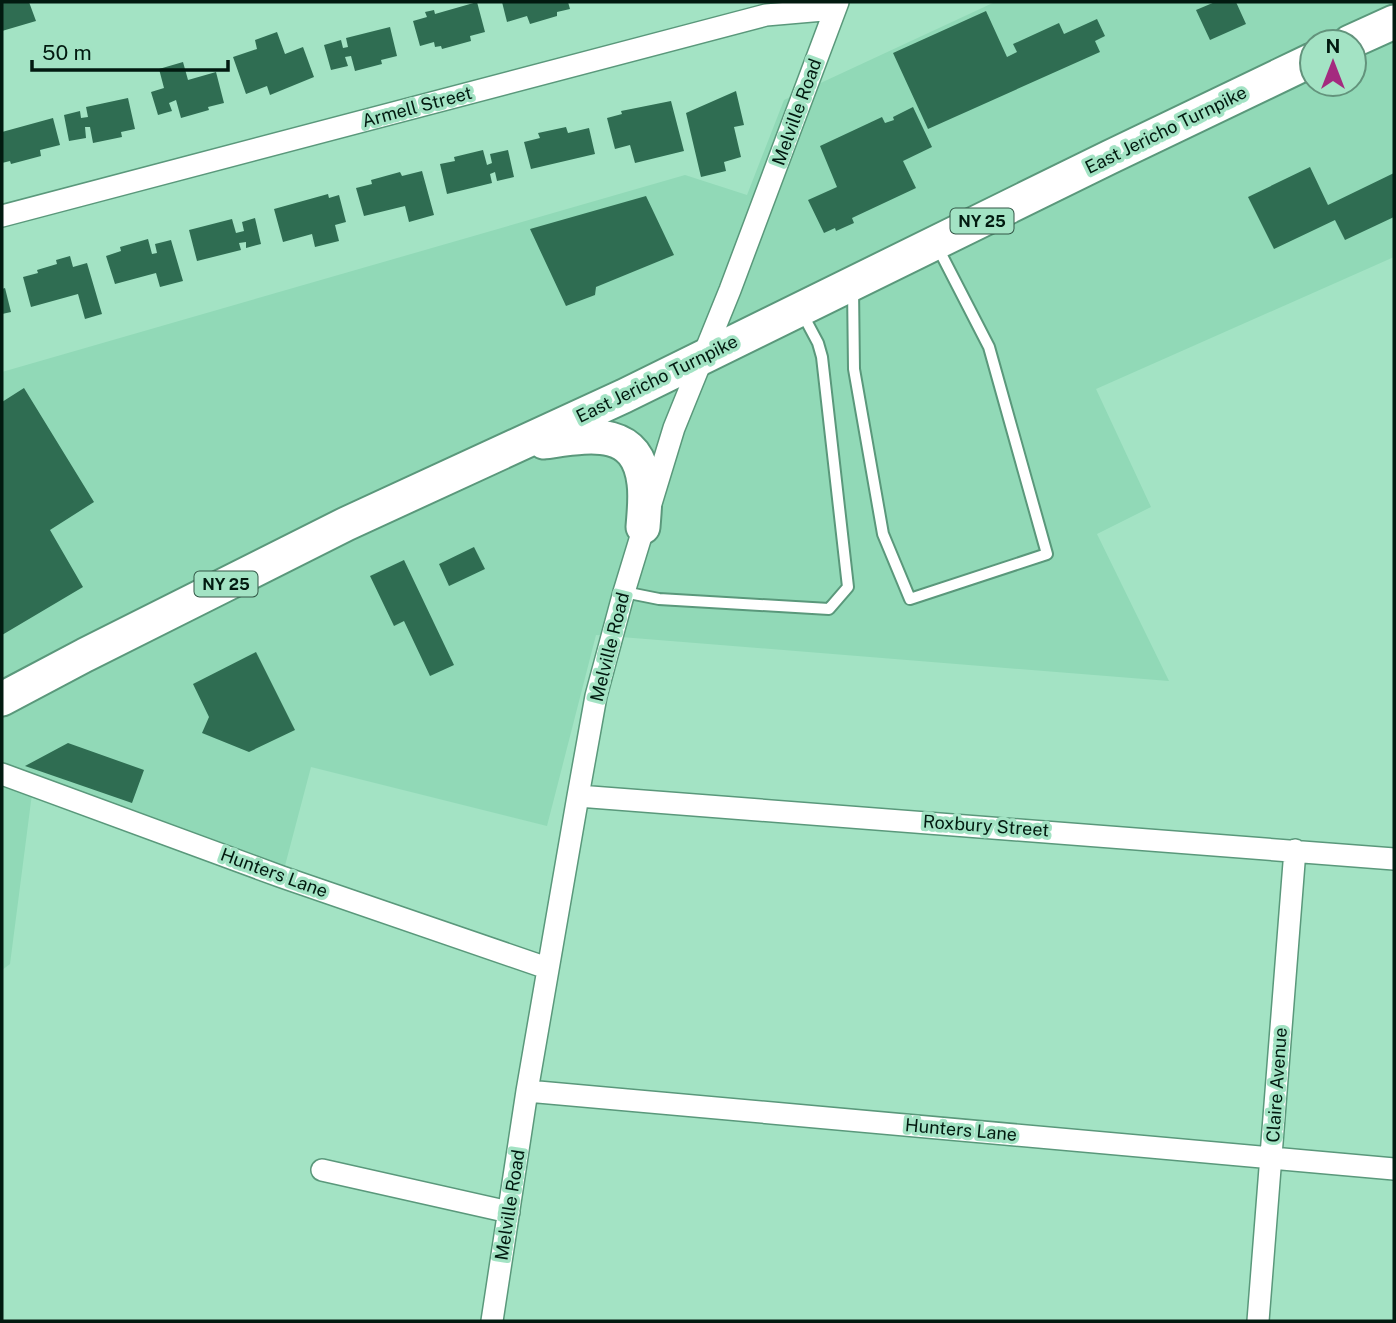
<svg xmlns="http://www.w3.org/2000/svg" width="1396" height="1323" viewBox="0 0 1396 1323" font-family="'Public Sans',sans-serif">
<rect width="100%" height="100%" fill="#a3e3c4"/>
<!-- built -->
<path fill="#91d9b7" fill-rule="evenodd" d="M995,2h399v255l-298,132 55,118 -54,27 72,147 -573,-46 -49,191 -236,-59 -29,110 -249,-91 -23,178 -8,6v-598l683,-197 62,20 37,-95zM1312,42h42v42h-42z"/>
<!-- building -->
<path fill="#2f6d52" d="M2,2h27l7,19 -34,10z
M477,2l8,30 -15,4 1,5 -29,8 -1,-3 -6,1 -1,-5 -14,4 -7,-25 14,-4 -2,-5 9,-2 1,4z
M502,2h66l2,7 -13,3v4l-27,8 -3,-8 -20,6z
M1215,2h21l10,22 -36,16 -14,-30z
M986,11l21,46 10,-5 -4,-8 46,-21 5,11 33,-15 8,17 -10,5 5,11 -172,77 -35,-76z
M390,27l7,29 -16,4 1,4 -27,7 -4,-15 -6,1 3,9 -17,4 -7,-25 17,-5 2,8 5,-1 -2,-9z
M277,32l8,22 18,-7 11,30 -44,18 -3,-9 -21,8 -13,-37 24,-8 -2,-9z
M183,62l5,18 28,-8 8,31 -16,4 1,3 -28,8 -5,-18 -7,3 3,8 -14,4 -7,-23 13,-4 -5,-19z
M736,91l8,34 -10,2 7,30 -17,5 2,9 -25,6 -15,-64z
M128,98l7,31 -14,3 1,5 -29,6 -3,-16h-5l1,11 -17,3 -5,-26 16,-4 1,7 7,-1 -2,-10z
M671,101l13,50 -49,12 -5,-18 -15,4 -8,-31 15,-4 -1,-3z
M913,107l19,40 -29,14 13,27 -64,30 2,5 -18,8 -1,-3 -11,5 -16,-33 29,-13 -17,-41 62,-29 3,6 9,-3 -1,-3z
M53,118l7,27 -20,5 1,6 -30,8 -1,-3 -8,2v-31z
M566,127l2,6 21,-5 6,26 -64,15 -7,-27 16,-4 -2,-5z
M483,150l4,15 5,-2 -2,-9 18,-4 6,27 -17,4 -2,-9 -5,2 2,9 -45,11 -7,-30 15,-3 -1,-4z
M1310,167l18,38 66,-32v44l-49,23 -10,-20 -61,29 -26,-52z
M422,171l12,44 -25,7 -4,-16 -41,10 -8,-28 16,-4 -1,-4 29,-8 2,4z
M328,194l1,4 10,-3 7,27 -11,3 4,16 -24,6 -3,-13 -29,8 -9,-33z
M646,196l28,59 -78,32 -1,8 -29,11 -36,-77z
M255,218l6,26 -15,4v-6l-7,1 2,7 -44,11 -8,-31 43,-11 4,14 8,-2 -2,-9z
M148,239l4,15 5,-1 -2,-9 16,-4 12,41 -23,6 -4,-14 -41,11 -9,-28 15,-5 -1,-4z
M70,256l3,11 14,-4 15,51 -17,5 -7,-25 -47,13 -8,-30 15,-4 -1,-3 20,-6 -1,-4z
M5,288l6,24 -9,2v-25z
M24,388l70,114 -44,28 33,57 -81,48v-233z
M474,547l11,22 -36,17 -10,-22z
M404,560l50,105 -24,11 -26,-55 -10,5 -24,-50z
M256,652l39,78 -46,22 -47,-19 7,-16 -16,-33z
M68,743l76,27 -12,33 -107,-37z"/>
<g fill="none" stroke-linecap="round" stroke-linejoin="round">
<!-- lane casing -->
<g stroke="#5a987b" stroke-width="14">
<path id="lane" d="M853,288l1,81 29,165 27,65 137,-45 -58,-207 -52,-101
M624,592l35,7 170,10 19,-22 -26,-230 -4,-14 -16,-30"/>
</g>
<!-- street casing -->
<g stroke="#5a987b" stroke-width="24">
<path id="street" d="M2,216l764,-201 69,-6
M2,774l280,103 265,91
M578,796l816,63
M527,1091l867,78
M322,1170l187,42
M492,1321l35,-230 51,-295 18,-100 28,-104 50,-164 56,-138 108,-288
M1258,1321l37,-471"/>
</g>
<!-- primary casing -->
<g stroke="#5a987b" stroke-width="37">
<path id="primary" d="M1350,42l44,-20
M544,442c44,-6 93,-17 100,41 2,14 0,30 -1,44
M2,699l83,-44 261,-131 278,-128 486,-239 202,-97"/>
</g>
<!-- lane -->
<use href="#lane" stroke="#fff" stroke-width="10"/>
<!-- street -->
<use href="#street" stroke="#fff" stroke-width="21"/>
<!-- primary -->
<use href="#primary" stroke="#fff" stroke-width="33"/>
</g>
<g text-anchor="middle" stroke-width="7" stroke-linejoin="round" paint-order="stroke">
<!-- shield labels -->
<g fill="#a3e3c4" stroke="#325646" stroke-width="2">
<rect x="950.5" y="208.5" width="63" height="25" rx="5"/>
<rect x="194.5" y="571.5" width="63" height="25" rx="5"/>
</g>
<g font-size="16" font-weight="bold" fill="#021a10">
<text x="982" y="227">NY 25</text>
<text x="226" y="590">NY 25</text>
</g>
<!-- street labels -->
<g font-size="18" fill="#021a10" stroke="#a3e3c4">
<text transform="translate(417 107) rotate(-15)" y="6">Armell Street</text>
<text transform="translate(797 112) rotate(-70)" y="6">Melville Road</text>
<text transform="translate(1166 130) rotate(-26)" y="6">East Jericho Turnpike</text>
<text transform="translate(657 379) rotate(-26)" y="6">East Jericho Turnpike</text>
<text transform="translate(610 647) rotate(-76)" y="6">Melville Road</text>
<text transform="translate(986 826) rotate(4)" y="6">Roxbury Street</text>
<text transform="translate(274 873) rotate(20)" y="6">Hunters Lane</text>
<text transform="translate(1277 1085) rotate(-86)" y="6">Claire Avenue</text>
<text transform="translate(961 1130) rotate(5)" y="6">Hunters Lane</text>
<text transform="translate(510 1205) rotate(-81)" y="6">Melville Road</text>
</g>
</g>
<!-- border -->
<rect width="1396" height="1323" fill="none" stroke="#021a10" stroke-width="7"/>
<!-- north arrow -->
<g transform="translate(1333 63)"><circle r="33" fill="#a3e3c4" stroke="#63937c" stroke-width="2"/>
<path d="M0-5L12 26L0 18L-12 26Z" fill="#a42a7f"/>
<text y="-10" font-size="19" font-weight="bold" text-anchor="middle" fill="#021a10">N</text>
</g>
<!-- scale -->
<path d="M32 60v10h196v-10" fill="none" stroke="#021a10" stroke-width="3.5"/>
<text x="42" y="60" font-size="21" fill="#021a10" stroke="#a3e3c4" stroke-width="5" paint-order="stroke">50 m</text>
</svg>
